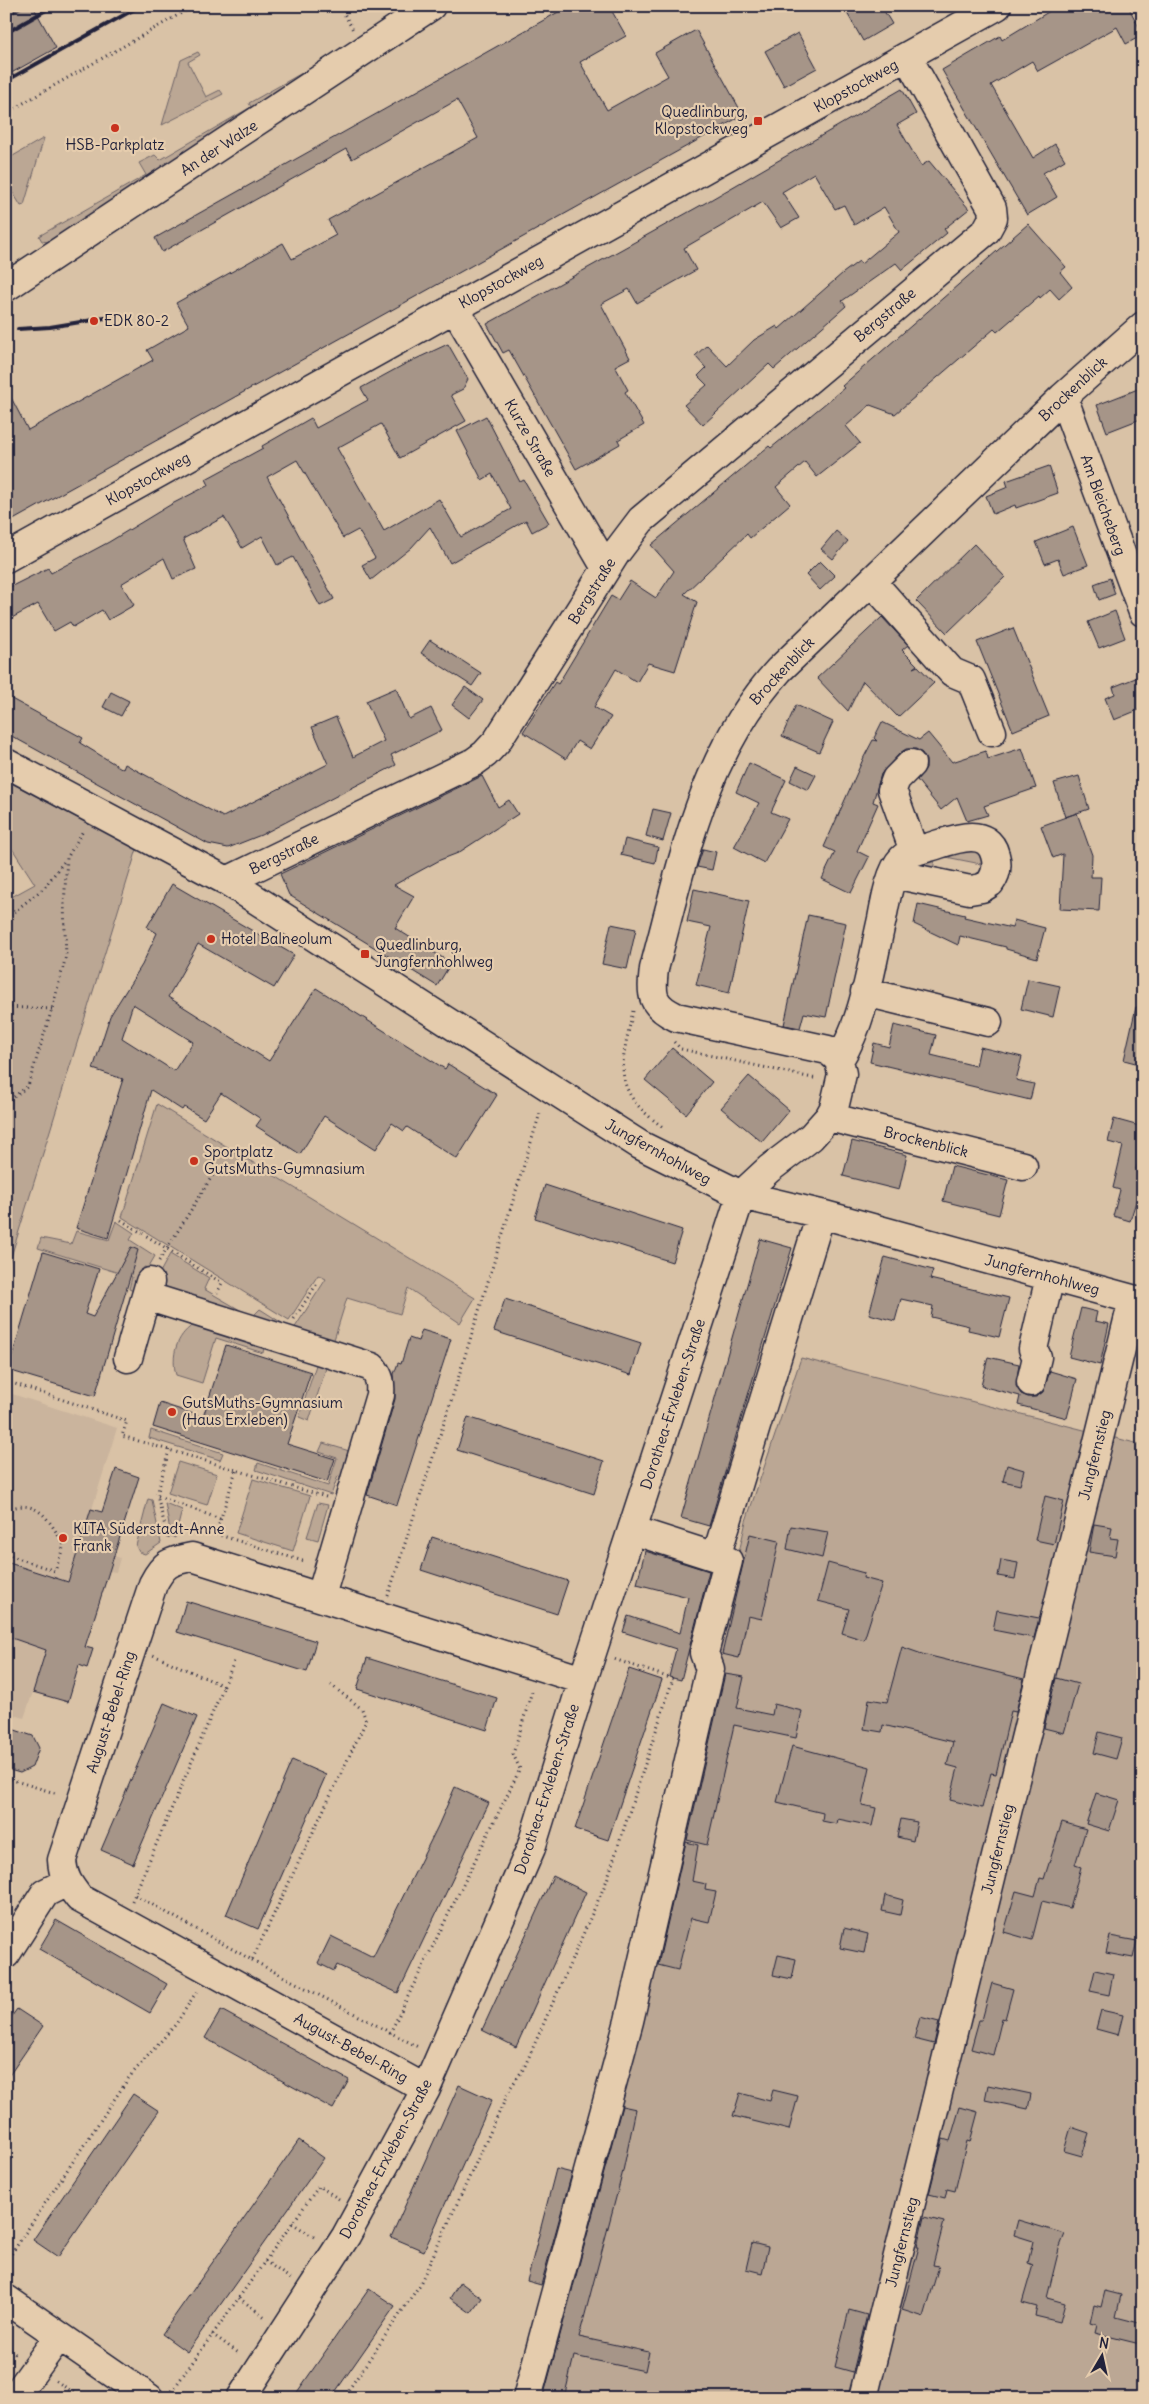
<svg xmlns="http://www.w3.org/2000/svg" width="1149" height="2404" viewBox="0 0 1149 2404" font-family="Delius,sans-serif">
<rect width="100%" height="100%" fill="#d9c2a6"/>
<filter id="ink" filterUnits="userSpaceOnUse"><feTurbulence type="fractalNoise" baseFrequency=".02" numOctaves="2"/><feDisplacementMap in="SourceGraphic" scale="10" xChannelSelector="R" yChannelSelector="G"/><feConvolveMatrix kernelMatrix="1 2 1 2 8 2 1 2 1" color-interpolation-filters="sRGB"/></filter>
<g filter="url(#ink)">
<!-- built -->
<path fill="#cab49d" d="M6,1392l111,36 -25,81 33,10 -11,37 6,2 -4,14 -7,-1 -24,75 8,3 -6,19 -8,-2 -11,36 -35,-10 -9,26 -18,-6z"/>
<!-- green -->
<path fill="#bba794" stroke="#6e6468" d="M198,52l2,3 -12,7 18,35 14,-7 3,4 -61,31 19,-65z
M316,65l2,2 -270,175 -6,-1 -3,-5 107,-61 -7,-12 16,-8 5,5 91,-53 -2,-4z
M44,138l-20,67 -3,1 -15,-25v-21z
M11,783l126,66 -131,424v-373l29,-16 -29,-45v-50z
M967,844l20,14 -8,24 2,-18 -45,-9 -4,19 -11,-3 -2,-12z
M157,1104l318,194 -15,25 -52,-35 -8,26 -53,-16 -15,48 -40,-14 34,-53 -8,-4 -29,45 -167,-103z
M116,1221l18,12 -4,7 25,16 -7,12 -4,-1 -8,25 -7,-3 3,-12 -94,-29 3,-10 30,6 5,-13 33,9z
M170,1254l39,24 -5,11 48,28 8,-8 22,14 -3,6 -117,-36 -4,-17z
M193,1325l71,22 -1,6 -47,-15 -14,45 -26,-8c-5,-19 0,-39 17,-50z
M801,1358l342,87v953h-608l103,-391 108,-486z
M317,1362l10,3 -18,56 -10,-4z
M151,1430l72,23 -3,7 -71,-22z
M323,1443l33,10 -8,26 -10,-3 -7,19 -75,-25 2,-7 70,23 9,-28 -18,-6z
M178,1462l39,12 -10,31 -39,-12z
M253,1479l57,17 -17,55 -57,-18z
M148,1499l4,1 9,43 -16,11 -6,-2 -3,-6z
M165,1503l17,7 -7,28 -4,-2z
M318,1503l10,2 -10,35 -11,-3z"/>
<!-- building -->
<path fill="#a69588" stroke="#22223b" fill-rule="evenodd" d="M6,6h27l23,42 -50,28z
M569,6h40l17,30 -46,26 27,48 61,-34 -13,-23 41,-23 47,85 -737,409v-136l22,42 125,-70 -6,-10 42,-24 -13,-23 107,-60 9,16 44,-24 -8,-15 150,-82 -21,-38 -105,59 -6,-10 -184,103 -7,-14z
M843,6h38l11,18 -29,17z
M1058,6h70l15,29 -17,9 -9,-17 -79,44 -6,-10 -41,24 42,73 22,-14 10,16 -22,13 14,24 -30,18 -85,-145 58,-34 2,4z
M798,33l19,35 -33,18 -19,-35z
M902,89l14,25 -19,11 24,41 8,-5 40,48 -25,20 3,4 -45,37 -6,-7 -54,38 4,5 -72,63 -5,-5 -66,61 -19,-20 23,-20 -9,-9 8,-8 -11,-12 12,-11 20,21 27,-26 23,-14 2,3 64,-56 16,-12 2,3 38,-32 -15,-25 -30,18 -10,-20 -9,4 -21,-36 -32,19 17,26 -18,10 -18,-26 -79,46 12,22 -59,33 -8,-14 -28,15 29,54 -15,8 13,24 -3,2 19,33 -26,15 2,4 -44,25 -67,-119 -6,3 -16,-29 218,-121z
M1028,224l38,43 -6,5 12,15 -13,12 -9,-10 -10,9 -1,-2 -42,36 -3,-3 -99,85 -25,-9 -24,21 14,17 -43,34 -12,-15 -29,25 14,17 -40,34 -3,-4 -63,60 13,8 -22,69 -27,-8 -11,19 -21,-13 -22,38 17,10 -21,32 -13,-8 -11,18 -43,-27 32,-50 3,2 53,-88 7,4 12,-19 26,17 18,-27 -23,-26 118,-99 2,2 73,-60 -2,-2z
M448,344l20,35 -5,10 -12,6 15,26 -66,37 -19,-34 -44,24 47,83 55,-32 22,38 50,-28 -19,-35 -10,6 -25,-49 29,-15 34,66 4,-2 25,43 -17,9 -6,-12 -76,43 -20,-36 -19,21 -40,32 -9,-15 13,-7 -17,-28 -15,8 -46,-78 -30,17 67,122 -14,7 -27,-49 -16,8 -15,-29 -20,12 -18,-31 -41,22 13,30 -23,10 -9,-21 -43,26 13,21 -26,15 -6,-10 -29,17 -3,-5 -16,9 -16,-27 -32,17v-32l42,-21 3,5 58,-31 61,-37 39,-20 -3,-6 57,-31 -1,-2 49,-28 5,10 52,-28 -7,-12 44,-24z
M1143,387v31l-36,14 -10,-27z
M1049,466l9,27 -42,15 -1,-3 -22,9 -7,-18 22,-9 -2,-6z
M1073,527l15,38 -24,9 -6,-15 -13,5 -9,-22z
M836,531l12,10 -15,18 -12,-10z
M974,544l31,33 -58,56 -31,-32z
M820,561l15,15 -15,14 -14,-15z
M1110,578l5,16 -16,6 -5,-16z
M1115,611l10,27 -26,10 -11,-26z
M882,617l26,28 -6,5 15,15 -4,3 5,-2 16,17 -36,34 -35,-36 -15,30 -31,-33z
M1013,628l36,88 -36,15 -36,-89z
M430,640l51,33 -9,13 -51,-33z
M1143,675v33l-29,12 -9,-22 10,-4 -2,-7z
M465,687l18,13 -14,18 -17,-13z
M396,688l13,31 22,-11 11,22 -51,25 5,10 -135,70 -33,13 -20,-4 -202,-111v-37l77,42 -3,5 43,26 2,-5 98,53 105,-53 -16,-37 24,-10 17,40 31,-16 -18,-40z
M111,692l18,9 -8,15 -18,-9z
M796,705l37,17 -14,30 -37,-16z
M882,722l37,18 9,-7 24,29 34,-11 2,8 34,-11 14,40 -52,18 4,9 -21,6 -10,-24 -16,13 -24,-30 9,-12v-8l-4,-7 -6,-4h-10l-6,4 -19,21 -8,28 5,2 -21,47 12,6 -18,36 -29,-14 13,-27 -11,-5 40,-90 9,-17 4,1 -3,-3z
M749,763l37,17 -15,32 17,7 -24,44 -30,-16 25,-44 -23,-11z
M797,766l19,9 -8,15 -18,-9z
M482,776l16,31 11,-7 9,14 -60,39 -18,7 -46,25 20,11 -19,32 56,35 -14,23 -148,-91 -9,-21z
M1079,776l10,33 -24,8 -11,-34z
M653,809l18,4 -8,28 -17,-5z
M1077,813l15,42 -1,22h10l-2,34 -39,-2 3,-55 -10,4 -12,-32z
M625,839l33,8 -3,16 -34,-8z
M703,849l13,3 -4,18 -15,-3z
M172,884l122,71 -20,33 -76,-44 -30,53 101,64 47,-73 129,81 3,-5 49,31 -40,64 -50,-32 -3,4 -12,-8 -16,26 -52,-33 -24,38 -44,-28 5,-7 -40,-26 -17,26 -20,-12 -2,3 -31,-20 -43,148 -32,-10 47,-149 -30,-10 17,-53 32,-51 15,-32 -10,-6zM133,1004l60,38 -19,29 -52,-33z
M694,889l55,12 -20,92 -33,-8 15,-58 -24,-5z
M918,904l47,11 -1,2 48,11 2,-8 31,8 -8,30 -31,-9v-2l-46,-11 -2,9 -44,-21z
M808,915l38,8 -20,94 -22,-4 -4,15 -16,-3z
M611,924l25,5 -9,40 -25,-5z
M1028,979l32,7 -7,31 -32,-8z
M1136,1007l7,1v57l-19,-5z
M894,1025l42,10 -5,20 45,11 4,-19 42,10 -6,23 18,4 -4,16 -160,-38 4,-19 15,4z
M672,1048l40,34 -26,32 -41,-34z
M749,1076l40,34 -27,32 -41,-34z
M1114,1119l29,8v20l-7,22 7,2v25l-5,-1 -8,26 -17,-5 7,-26 -7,-2 10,-42 -15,-4z
M852,1141l55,14 -8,35 -56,-14z
M952,1166l56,14 -9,35 -56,-14z
M545,1185l137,45 -10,32 -137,-44z
M760,1239l32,9 -83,278 -28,-8z
M131,1247l7,3 -43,146 -87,-26 35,-118 56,17 -14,45 8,3z
M885,1257l48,13 -3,9 79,19 -10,39 -31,-7 1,-4 -38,-9 2,-11 -32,-7 -6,22 -26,-7z
M505,1299l136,44 -10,32 -137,-44z
M1081,1308l16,4 -2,9 14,3 -9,41 -31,-8z
M422,1330l29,9 -54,166 -30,-10 28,-96 -1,-25 4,-11 3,1 8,-26 9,3z
M226,1345l85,27 -24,72 48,15 -8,23 -174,-55 7,-24 43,14z
M988,1357l31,7 -3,22 5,8 7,3h8l7,-5 7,-21 27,8 -10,39 -49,-13 2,-9 -39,-10z
M468,1417l136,44 -10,33 -137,-44z
M1007,1465l17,5 -4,15 -17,-4z
M116,1469l23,8 -54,170 8,2 -6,19 -8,-3 -11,37 -35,-10 13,-42 -40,-14v-74l62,20 23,-73 11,3z
M1045,1496l19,5 -10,43 -19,-4z
M1094,1524l18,3 -2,11 8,1 -3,17 -26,-4z
M791,1526l37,6 -6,26 -35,-9z
M750,1534l29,7 -17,78 -14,-3 -9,42 -17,-4z
M432,1537l136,44 -11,33 -136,-44z
M645,1551l64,20 -28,109 -12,-3 7,-28 -53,-17 5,-16 52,17 8,-36 -51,-13z
M1001,1560l17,3 -3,16 -17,-3z
M828,1563l36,10 -1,5 19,5 -18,57 -22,-7 7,-24 -31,-8z
M186,1601l130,40 -9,31 -130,-40z
M997,1610l42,8 -5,20 -41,-8z
M902,1647l20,7 102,25 -8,33 -5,-1 -15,63 -5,-1 -9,35 -32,-8 8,-32 -11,-3 6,-23 -70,-17 -1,7 -18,-3 5,-30 18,3z
M367,1658l130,40 -10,32 -130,-41z
M629,1669l33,11 -54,160 -33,-11z
M725,1674l19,3 -7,31 35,7 2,-11 28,7 -6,27 -62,-13 -27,120 -20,-5z
M1056,1678l22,6 -14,49 -20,-5z
M164,1703l33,14 -64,147 -32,-14z
M6,1727l27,9 6,12 -7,19 -12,6 -14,-4z
M1099,1732l23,6 -6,21 -22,-6z
M792,1746l78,21 -8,38 14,3 -4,18 -34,-7 -1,5 -15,-3 1,-8 -46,-11z
M292,1760l34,15 -68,154 -32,-14z
M455,1787l34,16 -91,190 -61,-28 -3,6 -16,-8 13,-27 42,21 65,-131z
M1096,1793l23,7 -10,31 -23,-7z
M901,1819l16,3 -4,19 -16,-4z
M1062,1822l24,7 -11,36 6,2 -11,41 -28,-7 -10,39 -28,-8 12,-41 19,5 5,-18 4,1z
M686,1842l12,3 -6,36 14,3 -1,6 11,2 -7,30 -18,-4 -13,52 -20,-5z
M553,1876l33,16 -70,155 -34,-17z
M885,1895l18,5 -3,15 -18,-4z
M56,1920l111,64 -17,29 -111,-64z
M844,1928l24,6 -4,19 -24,-5z
M1110,1936l27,5 -4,17 -27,-5z
M778,1955l18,4 -4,20 -19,-4z
M1095,1970l18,4 -4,21 -19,-4z
M992,1983l21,6 -8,30 -3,-1 -9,37 -22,-6 8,-29h3z
M17,2009l26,17 -37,54v-56z
M221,2010l128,70 -16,29 -128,-71z
M1101,2010l22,5 -5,20 -22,-6z
M920,2017l19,5 -5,22 -20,-5z
M459,2085l33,15 -68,151 -33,-14z
M988,2085l43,9 -3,15 -43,-9z
M773,2090l25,6 -9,34 -56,-14 7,-23 30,8z
M133,2094l26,17 -101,146 -25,-17z
M622,2106l14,3 -13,62 -44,166 70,15 -4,19 -71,-15 -10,42h-21z
M960,2107l18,5 -8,30 -3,-1 -12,50 -8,-2 -2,9 -16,-4 14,-55 7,2z
M1071,2127l18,6 -7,23 -18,-5z
M299,2140l25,18 -137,194 -25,-18z
M556,2169l16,4 -31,112 -14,-4z
M924,2217l20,5 -11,43 6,1 -15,51 -22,-7 17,-63h-2z
M1018,2220l47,14 -6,15 -12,49 18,5 -5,19 -25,-6 2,-9 -15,-4 11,-38 -5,-2 5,-22 -19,-6z
M752,2243l16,4 -6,26 -16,-4z
M460,2282l22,16 -11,15 -21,-15z
M369,2289l26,17 -64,92h-38z
M1105,2291l16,4 -5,22 27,7 -3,20 -45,-11 2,-8 -7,-2 4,-18 7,2z
M849,2310l18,5 -14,57 -18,-5z"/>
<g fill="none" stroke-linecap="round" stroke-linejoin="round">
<!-- minor casing -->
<g stroke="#22223b" stroke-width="31">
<path id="minor" d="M6,287l425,-281
M454,307l152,261
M1063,397l80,215
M6,558l991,-552
M872,582l80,90 19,8 21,52
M6,763l221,118 413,264 101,50 80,19 322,88
M911,764l-15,15 -4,11 22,61
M227,881l247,-119 11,-8 12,-13 119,-188 25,-33 345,-289 7,-13 -1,-10 -84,-150
M865,992l123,30
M839,1060l-11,-10 -152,-33c-25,-12 -25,-22 -22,-48 29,-108 48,-214 125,-299l284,-273 80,-71
M829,1117l194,49
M146,1296l226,71c8,10 9,16 8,28l-59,201
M128,1358l22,-76
M1031,1382l6,-25 -4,-8 17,-72
M716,1557l105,-343
M6,1954l39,-61 22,-11
M426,2089l-347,-191c-10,-13 -16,-21 -17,-38l91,-276c11,-21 17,-23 39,-27l391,123
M6,2299l143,99
M14,2398l45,-62
M241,2398l105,-162 80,-147 105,-241 52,-168 158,-485 28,-26 42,-32 18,-20 5,-9 8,-34 -3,-14c26,-41 32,-94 43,-141 3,-16 8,-48 20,-60 8,-8 21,-10 31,-13 19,-6 54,-21 62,9 3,10 1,20 -5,28l-8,5 -12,2 -76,-16
M527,2398l102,-377 81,-352 -6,-16 24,-92 -96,-31
M863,2398l270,-1098"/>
</g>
<!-- path -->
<path stroke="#22223b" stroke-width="3" stroke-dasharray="1 4" stroke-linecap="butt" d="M340,6l13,24
M6,113l188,-107
M6,918l38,-30 22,-29
M6,1007l46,2
M633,1011c-12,55 -23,79 30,116
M674,1042l7,7 136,30
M6,1103l22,-17 24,-77 14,-53 -2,-51 3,-47 16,-27
M121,1220l101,63 -5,10
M159,1261l57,-91
M294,1319l24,-37
M6,1381l121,40 -5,15 114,34
M158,1496l62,23
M6,1510c32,-13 43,10 58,35l-9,26 -49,-17
M216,1534l90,28
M216,1534l20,-64 90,27
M168,1538l-11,-43 12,-45
M388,1596l64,-198 89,-288
M224,1686l11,-27
M6,1778l52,16
M135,1895l117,65 114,-239 -4,-12 -31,-24
M132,1901l92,-215 -71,-31
M252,1960l168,88
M390,2033l130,-264 -7,-15 20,-66
M292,2223l25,16
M265,2261l26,18
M6,2262l124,-186 46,-52 21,-33
M239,2298l26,19
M212,2334l28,20
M6,2347l12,8
M56,2381l26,17
M172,2391l147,-205 20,13
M94,2398l5,-8
M343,2398l76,-112 92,-199 13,-19 83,-188 66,-201 -59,-20"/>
<!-- minor -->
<use href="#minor" stroke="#e5ccad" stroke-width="28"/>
<!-- rail -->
<path stroke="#22223b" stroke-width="4" d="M6,15l16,-9
M6,33l47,-27
M6,81l134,-75
M18,329l32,-2 67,-11"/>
</g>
</g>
<!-- markers -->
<g fill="#c8321e" stroke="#e5ccad" stroke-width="2">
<rect x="753" y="116" width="10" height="10" rx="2.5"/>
<circle cx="115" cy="128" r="5"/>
<circle cx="94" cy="321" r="5"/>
<circle cx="211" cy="939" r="5"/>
<rect x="360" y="949" width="10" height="10" rx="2.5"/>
<circle cx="194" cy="1161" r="5"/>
<circle cx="172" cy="1412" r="5"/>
<circle cx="63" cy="1538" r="5"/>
</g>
<g text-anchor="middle" stroke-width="4.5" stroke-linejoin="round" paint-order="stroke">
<!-- street labels -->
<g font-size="15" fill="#22223b" stroke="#e5ccad">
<text transform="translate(856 86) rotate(-29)" y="5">Klopstockweg</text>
<text transform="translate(219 148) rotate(-33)" y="5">An der Walze</text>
<text transform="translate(501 282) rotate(-29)" y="5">Klopstockweg</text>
<text transform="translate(885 315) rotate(-40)" y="5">Bergstraße</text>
<text transform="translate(1073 389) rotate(-43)" y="5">Brockenblick</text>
<text transform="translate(530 438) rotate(60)" y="5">Kurze Straße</text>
<text transform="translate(148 479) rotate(-29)" y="5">Klopstockweg</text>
<text transform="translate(1103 505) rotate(70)" y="5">Am Bleicheberg</text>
<text transform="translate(592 591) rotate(-58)" y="5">Bergstraße</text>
<text transform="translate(782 671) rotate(-47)" y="5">Brockenblick</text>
<text transform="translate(284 854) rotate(-26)" y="5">Bergstraße</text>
<text transform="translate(926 1142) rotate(14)" y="5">Brockenblick</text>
<text transform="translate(658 1152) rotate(29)" y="5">Jungfernhohlweg</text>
<text transform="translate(1042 1275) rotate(15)" y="5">Jungfernhohlweg</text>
<text transform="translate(673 1404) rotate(-72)" y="5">Dorothea-Erxleben-Straße</text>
<text transform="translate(1095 1455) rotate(-76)" y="5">Jungfernstieg</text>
<text transform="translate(111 1712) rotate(-72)" y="5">August-Bebel-Ring</text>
<text transform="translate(547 1789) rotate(-72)" y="5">Dorothea-Erxleben-Straße</text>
<text transform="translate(998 1849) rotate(-76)" y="5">Jungfernstieg</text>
<text transform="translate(351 2048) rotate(29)" y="5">August-Bebel-Ring</text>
<text transform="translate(386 2159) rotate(-62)" y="5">Dorothea-Erxleben-Straße</text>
<text transform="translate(902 2242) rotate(-76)" y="5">Jungfernstieg</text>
</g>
<!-- poi labels -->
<g font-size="15" fill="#22223b" stroke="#e5ccad" text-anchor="start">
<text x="748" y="117" text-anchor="end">Quedlinburg,<tspan x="748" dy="17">Klopstockweg</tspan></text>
<text x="115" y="150" text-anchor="middle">HSB-Parkplatz</text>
<text x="104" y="326">EDK 80-2</text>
<text x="221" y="944">Hotel Balneolum</text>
<text x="375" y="950">Quedlinburg,<tspan x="375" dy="17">Jungfernhohlweg</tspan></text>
<text x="204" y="1157">Sportplatz<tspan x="204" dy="17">GutsMuths-Gymnasium</tspan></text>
<text x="182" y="1408">GutsMuths-Gymnasium<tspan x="182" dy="17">(Haus Erxleben)</tspan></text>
<text x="73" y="1534">KITA Süderstadt-Anne<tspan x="73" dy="17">Frank</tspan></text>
</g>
</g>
<!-- margin -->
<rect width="1149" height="2404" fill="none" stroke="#e5ccad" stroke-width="25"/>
<rect x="12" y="12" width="1124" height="2379" fill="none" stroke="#22223b" stroke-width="2" filter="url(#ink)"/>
<!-- north arrow -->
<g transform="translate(1102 2356) rotate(9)" stroke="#e5ccad" stroke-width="4" paint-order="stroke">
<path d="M0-4L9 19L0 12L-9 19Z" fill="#22223b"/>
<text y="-8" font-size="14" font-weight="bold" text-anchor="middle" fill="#22223b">N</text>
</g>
</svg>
